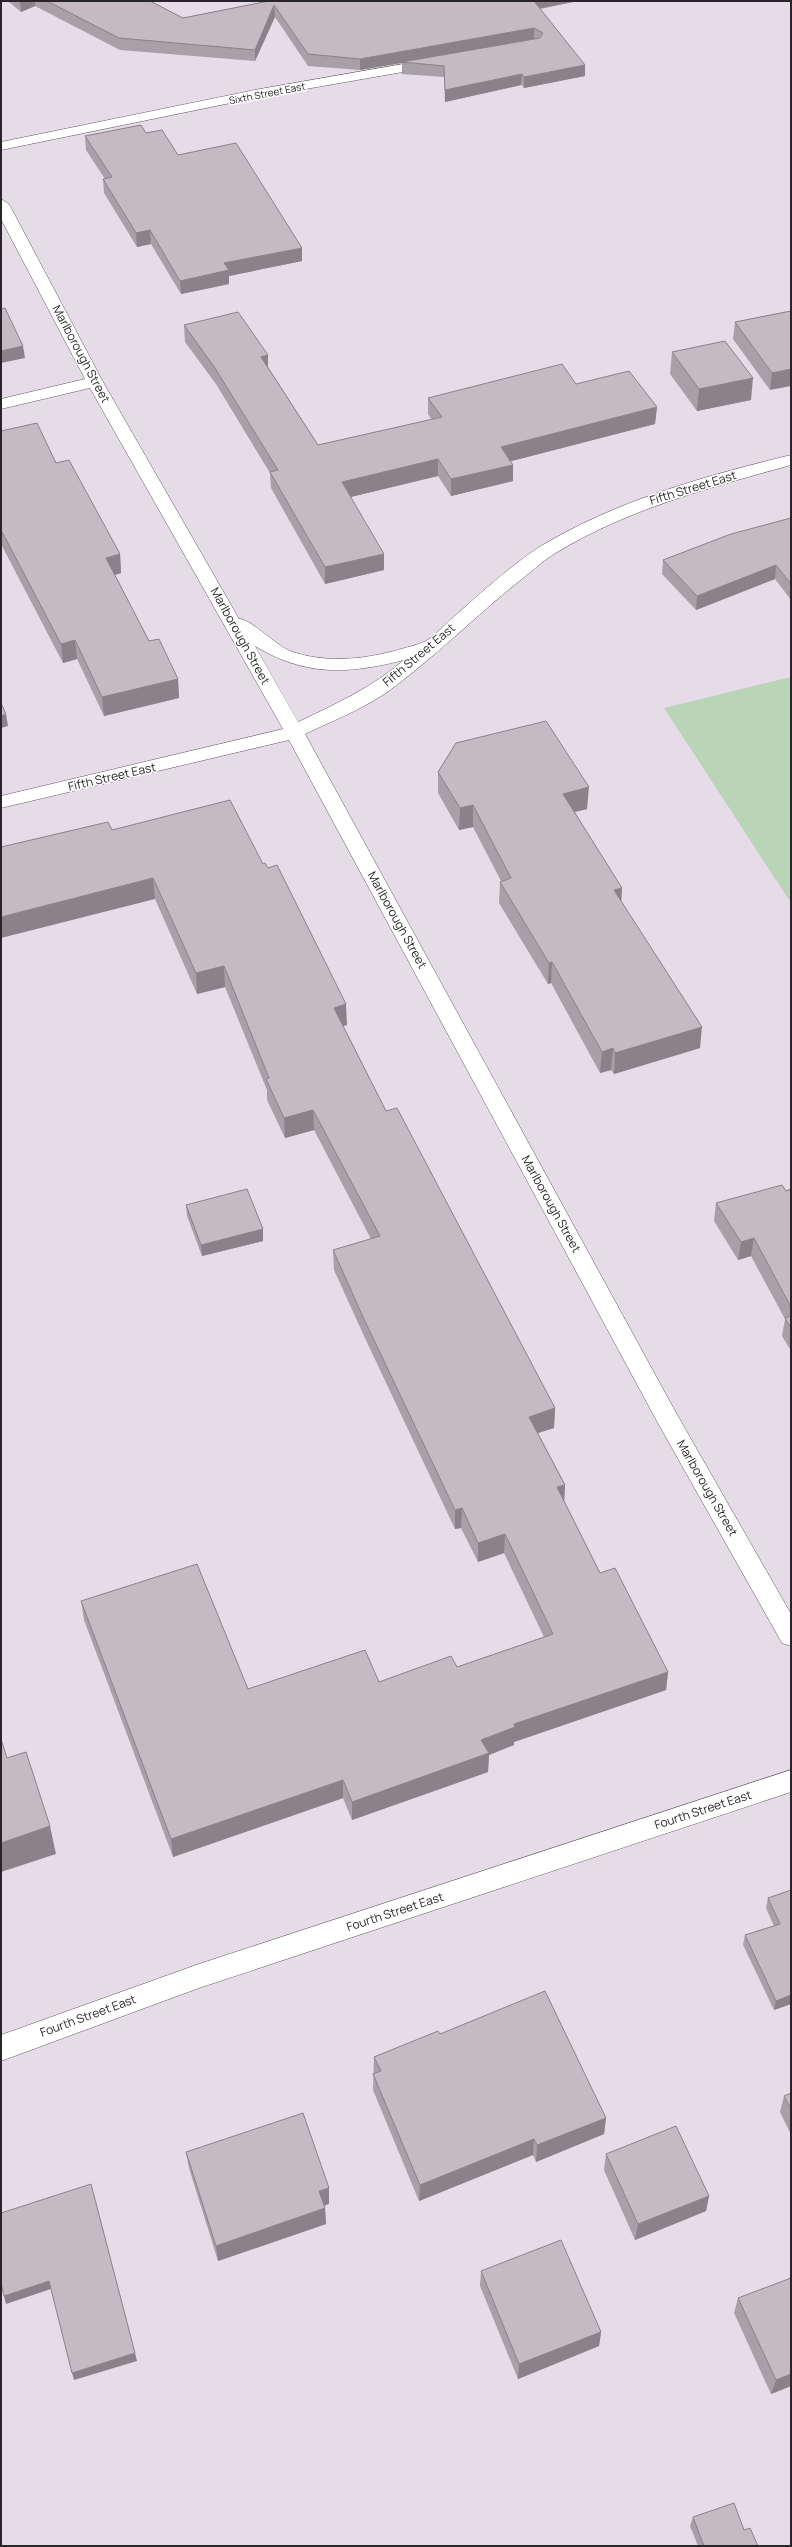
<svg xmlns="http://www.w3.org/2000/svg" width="792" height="2547" viewBox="0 0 792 2547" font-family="Manrope,sans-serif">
<rect width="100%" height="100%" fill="#e6dce8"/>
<!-- green -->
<path fill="#b9d4b6" d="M791,677v226l-127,-195z"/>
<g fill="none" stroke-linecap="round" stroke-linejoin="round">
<!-- minor casing -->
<g stroke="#5f5660" stroke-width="1">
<path id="minor" d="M432,59l7,4 -2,3 -177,31 -259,53v-8l259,-53z
M1,199l8,5 94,178 136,237c9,-2 38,27 51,32 34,12 70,9 104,0 10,-3 24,-6 32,-10 11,-7 21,-19 31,-27 25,-22 57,-51 84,-68 77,-46 164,-70 250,-91v10c-82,23 -164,44 -237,89 -13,8 -24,19 -36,28 -41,33 -78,70 -120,102 -27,22 -62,35 -93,50l370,677 116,203v32l-9,-3 -123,-218 -370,-685 -288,68v-12l282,-67 -193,-341 -89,21v-10l84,-20 -84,-160zM255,646c51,31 94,28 149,14 -31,27 -68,44 -106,62z
M791,1770v22l-592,196 -198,73v-26l198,-71z"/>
</g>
<!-- minor -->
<use href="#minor" fill="#fff" fill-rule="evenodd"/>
</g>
<!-- wall -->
<path fill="#a99fa7" d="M8,1h142l33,17 86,-17h309l-38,8 45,67 -61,12 -3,-3 -76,17 -1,-25 -42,-3v-11l-42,7 -52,-4 -33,-49 -20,44 -135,-11 -85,-44 -14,6z
M146,133l156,128 -73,15v8l-48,10 -30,-50 -14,3 -33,-54 -1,-14h2l-19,-29 -1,-14z
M791,311l-21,79 -37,-51 2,-17z
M184,325l84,30v12l50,78 114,-25 -4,-6v-16l148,-14 81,23 -2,17 -144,37 2,20 -62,15 -13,-20 -87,21 33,73 -59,14 -54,-96 -1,-15 -54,-89 -31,-42z
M672,352l79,48 -54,11 -27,-37z
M1,431l55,32 64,91 1,19 -6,2 34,66 29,38 1,19 -75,18 -27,-57 -14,4 -62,-119z
M791,518v82l-16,-21 -79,31 -34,-36 1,-14z
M438,772l149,37 -12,3 46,89 79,147 -86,26 -3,-4 -11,3 -49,-90 -3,1 -49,-81 1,-21 1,-1 -28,-54 -14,3 -21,-37z
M112,830l151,34 84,161 -4,1 43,85 169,297 -1,20 -16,5 27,52 -1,16 36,72 68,99 -2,18 -152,52v3l-25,10 -1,17 -136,48 -9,-22 -170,59 -89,-237 -3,-19 167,88 131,-7 78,-15 87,-30 -40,-84 -26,9 -17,-34 -6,1 -91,-193 -30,-66 -1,-20 38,-11 -57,-109 -29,8 -18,-38v-10l-42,-103 -28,7 -42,-95z
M791,1189v162l-9,-15 3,-17 -34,-63 -13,4 -24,-39 2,-18z
M186,1205l77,24v12l-61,15 -15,-40z
M791,1890v114l-17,6 -31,-65 2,-10 29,-9 -8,-18 2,-10z
M440,2034l166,84 -2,16 -68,28 -3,-7 -114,46 -46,-111 1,-33z
M791,2093v42l-11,-23 4,-16z
M186,2152l143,52 -5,1 1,3 1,16 -108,37 -29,-93z
M606,2154l103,42 -3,15 -71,29 -31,-70z
M481,2271l120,61 -2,14 -81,33 -38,-93z
M791,2278v108l-20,8 -37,-81 4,-15z
M693,2517l51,13 14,16h-60l-8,-20z"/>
<!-- shaded-wall -->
<path fill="#8a8288" d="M20,1h15v5l-14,6z
M532,1h46l-46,9z
M274,5l1,12 -20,44v-11z
M534,28v12l-174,30v-11z
M585,65v11l-61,12v-11z
M522,74l-1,11 -76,17v-12z
M150,230l1,14 -14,3 -1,-14z
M302,248v13l-73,15v8l-48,10 -1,-13 44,-18z
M23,346l2,12 -24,5v-12z
M268,355v17l-7,-15z
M791,369v17l-21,4 2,-17z
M753,378l-2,22 -54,11 2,-22z
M657,407l-2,17 -155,40 1,-17z
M438,459v17l-96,23v-17z
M513,465v16l-62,15v-17z
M120,554l1,19 -13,4 -2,-19z
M384,554v16l-59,14v-17z
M776,565l-1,14 -79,31 1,-14z
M75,640l2,19 -14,4 -2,-19z
M178,679l1,19 -75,18 -2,-19z
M6,714l2,12 -7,2v-12z
M589,787l-2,22 -25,6 1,-21z
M473,805v22l-14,3 1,-22z
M153,878l2,21 -154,39v-21z
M622,888l-1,21 -7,-19z
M552,962l-1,21 -3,1 1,-21z
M224,966l1,21 -28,7 -1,-21z
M346,1004l1,21 -13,3v-20z
M702,1027l-2,21 -86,26 1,-21z
M613,1048l-2,22 -11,3 2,-21z
M313,1110l1,20 -29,8 -1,-20z
M263,1229v12l-61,15 -1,-11z
M754,1238l-3,18 -13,4 3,-18z
M555,1408l-1,20 -26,8 1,-19z
M565,1485l-1,19 -7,-17z
M462,1508l-1,20 -6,1v-19z
M505,1534l-1,19 -26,9v-19z
M668,1672l-2,18 -152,52v3l-25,10 -1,17 -136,48v-18l162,-78z
M343,1780v18l-170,59 -2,-18z
M50,1826l6,28 -55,18v-29z
M791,1995v9l-17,6 2,-9z
M606,2118l-2,16 -68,28 1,-17z
M534,2139l-1,16 -114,46 1,-16z
M329,2188v16l-9,3 -1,-16z
M709,2196l-3,15 -71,29 3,-16z
M325,2208l1,16 -108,37 -2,-15z
M49,2281l2,8 -45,15 -2,-8z
M601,2332l-2,14 -81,33 1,-15z
M135,2353l2,8 -63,19 -2,-7z
M791,2374v12l-20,8 5,-14z"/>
<!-- building -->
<path fill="#c5b9c2" stroke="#8a8288" d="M47,1h103l33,17 86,-17h265l51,64 -61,12 -2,-3 -77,16 -1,-24 -42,-4 138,-24 3,-5 -9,-5 -174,31 -52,-5 -34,-49 -19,45 -136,-12z
M141,125l5,8 16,-3 16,25 58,-12 66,105 -78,15 5,7 -49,11 -30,-51 -14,3 -33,-54 9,-2 -27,-41z
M5,308l18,38 -22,5v-42z
M791,311v58l-19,4 -37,-51z
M238,312l30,43 -7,2 57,88 124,-28 -14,-19 134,-34 14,20 53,-13 28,36 -156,40 12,18 -62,14 -13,-20 -96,23 42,72 -59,13 -55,-95 8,-2 -63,-102 -31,-43z
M725,341l28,37 -54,11 -27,-37z
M37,423l19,40 13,-3 51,94 -14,4 43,83 10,-2 19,40 -76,18 -27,-57 -14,4 -60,-114v-99z
M791,518v66l-15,-19 -79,31 -34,-36 68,-26z
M1,703l5,11 -5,2z
M546,721l43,66 -26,7 59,94 -8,2 88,137 -87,26 -2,-5 -11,4 -50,-90 -3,1 -49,-81 11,-4 -38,-73 -13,3 -22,-36 18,-29z
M230,800l33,64 2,-1 3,5 9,-3 69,139 -12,4 52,103 11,-3 158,300 -26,9 36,68 -8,2 43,86 15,-5 53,104 -154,52 1,3 -34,13 8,13 -137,49 -9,-22 -172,59 -90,-238 116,-37 51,125 117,-39 14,32 72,-26 6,11 96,-33 -48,-100 -27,9 -16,-35 -7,2 -92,-193 -30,-67 47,-14 -67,-126 -29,8 -18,-39 3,-1 -45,-112 -28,7 -43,-95 -152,39v-70l107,-25 4,8z
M782,1185l4,6 5,-2v118l-37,-69 -13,4 -25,-39z
M247,1189l16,40 -62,16 -15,-40z
M791,1316v12l-6,-10z
M1,1739l6,19 19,-6 24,74 -49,17z
M791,1890v105l-15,6 -31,-66 35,-11 -12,-26z
M545,1991l61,127 -69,27 -3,-6 -114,46 -47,-111 8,-3 -7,-14 64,-26 2,3z
M791,2093v16l-7,-13z
M303,2113l26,75 -10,3 6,17 -109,38 -30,-94z
M676,2126l33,70 -71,28 -32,-70z
M91,2184l44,169 -63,20 -23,-92 -45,15 -3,-13v-70z
M561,2240l40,92 -82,32 -38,-93z
M791,2278v96l-15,6 -38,-82z
M734,2503l10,27 6,-2 8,18h-54l-11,-29z"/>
<g text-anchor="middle" stroke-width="3" stroke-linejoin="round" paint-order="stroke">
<!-- far-street labels -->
<g font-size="10" fill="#282429" stroke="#fff">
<text transform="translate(267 93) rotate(-11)" y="4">Sixth Street East</text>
</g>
<!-- street labels -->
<g font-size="12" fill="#282429" stroke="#fff">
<text transform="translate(81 354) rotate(62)" y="4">Marlborough Street</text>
<text transform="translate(693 488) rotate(-17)" y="4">Fifth Street East</text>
<text transform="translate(240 636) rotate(61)" y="4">Marlborough Street</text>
<text transform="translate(419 655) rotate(-40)" y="4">Fifth Street East</text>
<text transform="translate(112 777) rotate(-13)" y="4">Fifth Street East</text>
<text transform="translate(397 920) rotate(61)" y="4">Marlborough Street</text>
<text transform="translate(551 1204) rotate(61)" y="4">Marlborough Street</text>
<text transform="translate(707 1488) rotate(60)" y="4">Marlborough Street</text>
<text transform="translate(703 1810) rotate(-18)" y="4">Fourth Street East</text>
<text transform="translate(395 1912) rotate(-18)" y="4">Fourth Street East</text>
<text transform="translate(88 2016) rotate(-20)" y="4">Fourth Street East</text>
</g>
</g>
<!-- border -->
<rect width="792" height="2547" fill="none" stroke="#282429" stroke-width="4"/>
</svg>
